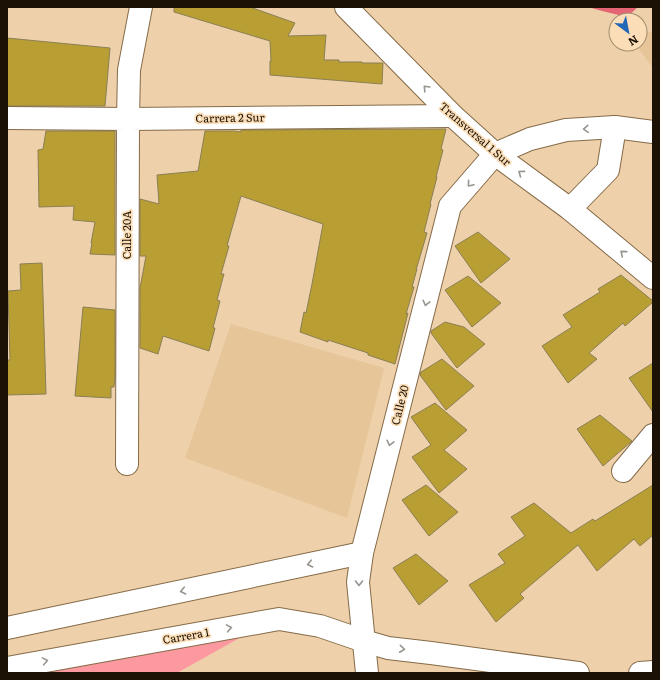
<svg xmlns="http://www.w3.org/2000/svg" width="660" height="680" viewBox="0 0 660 680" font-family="Literata,serif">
<rect width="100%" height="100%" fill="#eed1ab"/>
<!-- built -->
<path fill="#e6c598" d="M640,30l13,3v35l-18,-24h5z
M231,324l153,44 -37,150 -162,-60z"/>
<!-- green -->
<path fill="#fc98a0" d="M259,627l-82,46h-122l-2,-8z"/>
<!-- forest -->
<path fill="#e56574" d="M588,7h50l-11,10 -25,-6z"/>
<!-- building -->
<path fill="#b99f33" stroke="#8a7f55" d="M174,7h76l45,16 -7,13 38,-1 -2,25h15v2h23v1h21l-1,21 -112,-9v-14h1l-1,-20 -96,-29z
M7,38l103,10 -5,58h-98z
M446,129l-5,20 2,1 -7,27h1l-7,27h1l-7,28 3,1 -11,37 1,-1 -5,18h2l-8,27 2,-1 -13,51 -27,-9v-2l-40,-13v2l-28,-10 4,-20 2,1 6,-29 11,-60 -82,-28 -14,50h2l-8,28h3l-7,26 3,1 -7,27h2l-6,23 -46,-15 -5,18 -18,-6v-60l6,-32h-6v-57l19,5 -2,-29 41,-4 7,-40h30l6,1v-2z
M46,131h69v124l-25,-1 2,-11h-1l4,-21 -22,-2 1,-14 -35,1 -1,-57 5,-1z
M478,232l32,27 -29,24 -26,-37z
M42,263l4,131 -39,1v-35h3l-2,-69 13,-1 -1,-26z
M621,275l32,26v1l-28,24 -2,-3 -34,30 8,6 -29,24 -26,-37 30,-19 -9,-12 37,-23 -2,-3z
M468,276l33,27 -29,24 -27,-37z
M83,307l32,3v66l-1,11h-3v11l-36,-2z
M445,322l19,5 21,17 -28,24 -26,-35v-2z
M442,359l32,27 -28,24 -26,-35 1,-3z
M653,363v49l-24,-34z
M435,403l32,27 -23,20 23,19 -28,24 -27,-36 19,-12 -20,-28z
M600,415l32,26 -29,25 -26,-37z
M426,485l32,27 -29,24 -27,-36z
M653,485v50l-13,11 -6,-7 -37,32 -19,-26 -58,49 4,4 -28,24 -27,-37 36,-22 -7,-9 27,-18 -14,-19 23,-14 37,30 22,-14 2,2z
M416,554l32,27 -29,24 -26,-37z"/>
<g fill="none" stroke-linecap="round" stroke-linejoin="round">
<!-- street casing -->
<g stroke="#856b48" stroke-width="24">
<path id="street" d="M7,118l121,1 325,-3
M570,209l38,-39 7,-43
M127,464l1,-345 1,-49 12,-63
M623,471l30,-36
M7,628l355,-75
M7,668l272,-49 41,7 44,15 24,7 43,5 147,20
M640,673l13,-1"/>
</g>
<!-- secondary casing -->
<g stroke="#856b48" stroke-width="24">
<path id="secondary" d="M346,7l107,109 42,38 75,55 83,69"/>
</g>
<!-- primary casing -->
<g stroke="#856b48" stroke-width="24">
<path id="primary" d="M367,673l-9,-91 4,-29 88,-347 45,-52 35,-15 36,-9 49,-3 38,5"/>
</g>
<!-- street -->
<use href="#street" stroke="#fff" stroke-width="22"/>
<!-- secondary -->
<use href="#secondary" stroke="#fff" stroke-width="22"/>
<!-- primary -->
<use href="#primary" stroke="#fff" stroke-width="22"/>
</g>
<!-- one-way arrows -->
<defs><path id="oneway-chevron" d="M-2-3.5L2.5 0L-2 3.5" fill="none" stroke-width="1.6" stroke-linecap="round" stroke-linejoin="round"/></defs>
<g stroke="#98948e">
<use href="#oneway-chevron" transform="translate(426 88) rotate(-134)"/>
<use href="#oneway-chevron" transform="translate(586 129) rotate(176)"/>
<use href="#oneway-chevron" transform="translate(521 173) rotate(-144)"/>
<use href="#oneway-chevron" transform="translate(470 184) rotate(130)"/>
<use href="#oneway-chevron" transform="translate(623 253) rotate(-140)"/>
<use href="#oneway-chevron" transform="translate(426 303) rotate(104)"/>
<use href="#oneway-chevron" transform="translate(390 443) rotate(104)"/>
<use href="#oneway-chevron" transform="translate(310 564) rotate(168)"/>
<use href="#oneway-chevron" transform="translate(359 583) rotate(90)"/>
<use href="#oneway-chevron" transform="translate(183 591) rotate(168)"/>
<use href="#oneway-chevron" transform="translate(229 628) rotate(-10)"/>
<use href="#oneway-chevron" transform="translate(402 649) rotate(6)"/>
<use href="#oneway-chevron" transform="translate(45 661) rotate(-10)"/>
</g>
<g text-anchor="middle" stroke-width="3.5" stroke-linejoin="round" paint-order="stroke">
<!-- street labels -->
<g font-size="11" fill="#1b1104" stroke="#fbdeb7">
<text transform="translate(230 118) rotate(-1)" y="4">Carrera 2 Sur</text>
<text transform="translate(475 134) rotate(41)" y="4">Transversal 1 Sur</text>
<text transform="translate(127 235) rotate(-90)" y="4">Calle 20A</text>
<text transform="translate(400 405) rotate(-76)" y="4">Calle 20</text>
<text transform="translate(186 636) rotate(-10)" y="4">Carrera 1</text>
</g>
</g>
<!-- border -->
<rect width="660" height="680" fill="none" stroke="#1b1104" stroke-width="16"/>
<!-- north arrow -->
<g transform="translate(628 32) rotate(148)"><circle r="19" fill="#fbdeb7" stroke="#a18c6f"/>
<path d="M0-3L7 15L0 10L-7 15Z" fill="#2266b7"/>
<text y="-6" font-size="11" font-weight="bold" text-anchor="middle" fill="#1b1104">N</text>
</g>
</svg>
